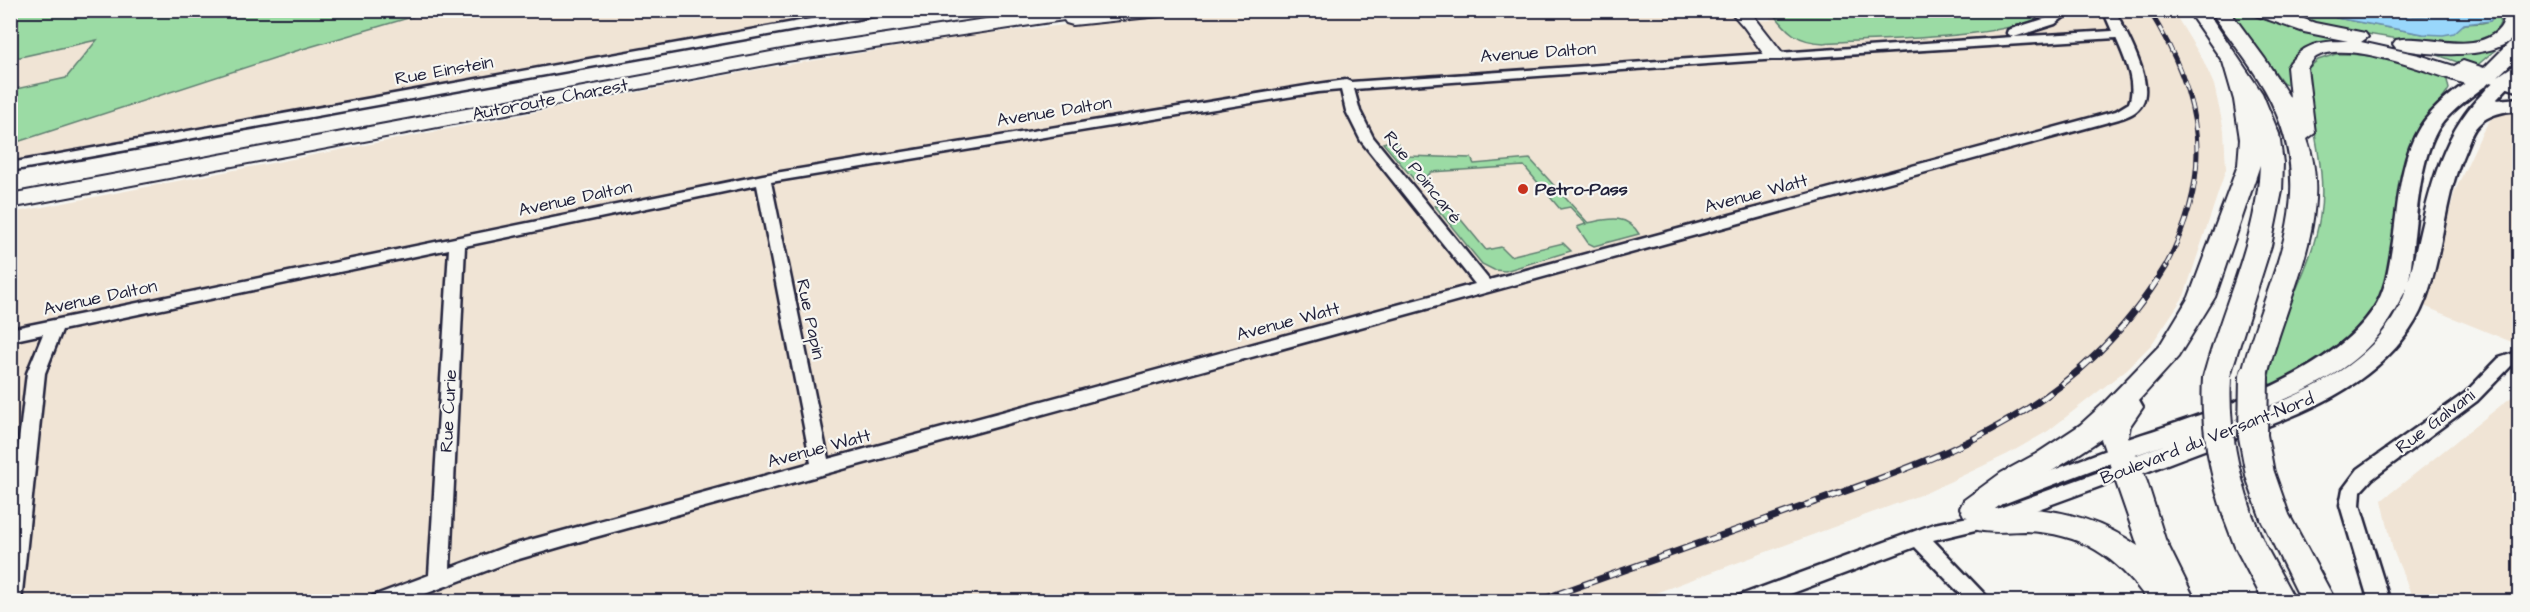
<svg xmlns="http://www.w3.org/2000/svg" width="2530" height="612" viewBox="0 0 2530 612" font-family="'Architects Daughter',sans-serif">
<rect width="100%" height="100%" fill="#f6f6f2"/>
<filter id="ink" filterUnits="userSpaceOnUse"><feTurbulence type="fractalNoise" baseFrequency=".0167" numOctaves="2"/><feDisplacementMap in="SourceGraphic" scale="12" xChannelSelector="R" yChannelSelector="G"/><feConvolveMatrix kernelMatrix="1 2 1 2 8 2 1 2 1" color-interpolation-filters="sRGB"/></filter>
<g filter="url(#ink)">
<!-- built -->
<path fill="#f0e4d5" d="M1208,10h520l12,11 31,-1 -6,-10 408,1 30,49 11,25 10,45 2,39 -42,127 -33,49 -24,24 -79,62 -40,23 -80,38 -294,109 -1623,1v-389l749,-144 221,-35z
M11,11h862l-862,152z
M2519,108v237l-95,-39 31,-115 28,-60 10,-15 6,-4z
M2519,391v210h-105l-21,-51 -11,-50z"/>
<!-- green -->
<path fill="#9bdba4" stroke="#5e7e70" stroke-width="1.5" d="M11,10h421v1l-136,40 -285,93v-54l55,-12 31,-38 -86,19z
M1772,11h282c-49,30 -170,27 -230,32 -27,-1 -37,-11 -52,-32z
M2230,11c36,-1 67,17 102,25 39,8 77,14 116,28l-36,-10 -108,-4 -15,11 -2,6 2,18 -5,-1z
M2268,11h69l-1,7 87,16 41,-10 18,-1 8,-2 4,-6 -23,-4h29c15,67 -202,8 -232,0z
M2489,48l6,2 -21,18 -45,-16z
M2336,54c38,-1 70,9 106,22l5,4 2,9c-11,20 -32,33 -39,56 -7,19 -8,42 -11,63 -5,26 -6,56 -16,80 -20,47 -65,79 -111,97l-4,-2c2,-11 3,-22 6,-32 11,-46 39,-87 46,-135 8,-49 -12,-97 -14,-146l12,-10z
M1390,141h6l11,15 64,2 3,6 56,-5 58,64c20,-4 38,-10 51,11l-45,12 -6,-3 -11,-16 9,-3 -16,-17 -10,2 -36,-43 -93,6 -5,6 3,4 -12,1 -34,-40z
M1445,203l3,1 38,46 15,-3 9,9 53,-13 8,8 -66,20 -11,-1 -12,-6 -47,-58z"/>
<!-- water -->
<path fill="#99d7fb" stroke="#698fae" stroke-width="1.5" d="M2337,10l45,1 27,6 19,-1 7,-5 36,-1 24,5 -5,6 -26,3 -10,9 -11,2 -20,-1 -87,-16z"/>
<g fill="none" stroke-linecap="round" stroke-linejoin="round">
<!-- minor casing -->
<g stroke="#22223b" stroke-width="5">
<path id="minor" d="M861,10h30l-6,4 -875,157v-8z
M2058,10h15l-18,14 -41,13 98,-6 -9,-21h12c10,22 40,71 27,94 -5,9 -14,12 -23,15l-1542,423 -65,19 -108,41h-34l3,-6 56,-21 20,-326 -387,81 -17,43 -24,229h-11v-84l17,-145 16,-39 -33,7v-12l753,-154 555,-91 28,-4 5,2 662,-45 -6,-4 1,-3 39,-12zM2116,38c8,19 21,45 13,65l-13,8 -627,169 -116,-143 -13,-26 -6,-22 395,-28zM1341,90l5,21 15,30 114,143 -647,175 -57,-277 547,-90zM757,185l54,278 -303,83 -58,22 15,-322z
M2489,73l31,10v9l-36,-12 -2,-3 2,-3z
M2520,351v12l-9,3 -34,35 -105,78 -11,12 -1,14 30,97h-21l-29,-97 3,-16 15,-20 107,-76 34,-35z
M2119,445l7,2 2,5 -2,5 -123,47 -7,-2 -3,-5 3,-5z
M2127,462l7,2 2,5 -2,5 -142,52 -59,14 59,62h-24l-53,-55 -146,55h-34l3,-6 196,-72 49,-10z"/>
</g>
<!-- major casing -->
<g stroke="#22223b" stroke-width="5">
<path id="major" d="M2487,71l6,1 3,4 -3,4c-18,14 -42,29 -55,49 -22,37 -22,108 -29,151 16,-64 25,-140 75,-188 8,-9 14,-17 26,-14l3,4 -17,18 24,-2v12c-15,1 -32,4 -42,15 -7,7 -10,19 -14,28 -25,56 -20,128 -55,178 -42,59 -109,83 -175,108 -33,12 -65,24 -98,37l-9,2 -9,-2 -4,-7 4,-7 48,-18 -47,17 -9,-2 -4,-7 4,-7c82,-29 212,-61 263,-135 14,-21 16,-44 20,-69 5,-37 7,-82 27,-114 15,-23 39,-39 61,-55zM2407,288c-27,81 -115,111 -187,137 54,-21 117,-41 156,-87 13,-15 22,-34 31,-50z"/>
</g>
<!-- highway casing -->
<g stroke="#22223b" stroke-width="4">
<path id="highway" d="M1045,10h124l-2,4 -7,2 -87,9 -7,-2 -2,-3 -277,41 -777,147v-14l777,-145z
M1729,10h20l36,46 -3,4h-14l-24,-33z
M2187,10h19l56,83 17,41 4,29 -1,28 -11,55 -44,139 -10,2 -10,-2 -4,-7c19,-72 54,-138 57,-213l-45,132 -37,60 -39,43 4,7 -13,19 -2,11 19,45 18,57 31,63h-47c-33,-46 -67,-69 -124,-71 -17,0 -34,3 -51,-2l-4,-8 1,-3 -7,-2 -4,-8 4,-8 37,-27 35,-19 44,-29 22,-20 58,-60 29,-48 49,-132 2,-26 -6,-39 -11,-38zM2101,439l37,107c-43,-30 -91,-41 -143,-37 34,-26 71,-45 106,-70z
M2210,10h19l36,49 25,39 -3,-31c16,-24 33,-26 61,-26l-44,-9 -52,-18 -2,-4h29l36,13 50,10 3,4 -7,5 58,13 35,11 9,-5 21,7 29,-29 7,-2v18l-22,21 15,-10 7,-2v16l-16,8 -7,-2 -3,-4 2,-3 -7,3 -3,4 -7,2c-36,-9 -128,-51 -163,-31 -3,2 -6,7 -9,11l8,65 -8,6c28,78 -22,162 -40,237l-3,7 -10,2 -10,-2 -3,-7c26,-106 84,-177 24,-286 -16,-28 -37,-53 -55,-80z
M2507,10h13c0,6 1,14 -1,19 -13,34 -96,26 -123,19l-3,-4 3,-4c28,-7 81,17 104,-12 4,-5 4,-12 7,-18z
M2238,504l11,3 16,38 31,57h-32l-29,-55 -12,-32 4,-8z
M2275,505l11,4 50,93h-34l-3,-6 -39,-79 4,-8z"/>
</g>
<!-- minor -->
<use href="#minor" fill="#f6f6f2" fill-rule="evenodd"/>
<!-- major -->
<use href="#major" fill="#f6f6f2" fill-rule="evenodd"/>
<!-- highway -->
<use href="#highway" fill="#f6f6f2" fill-rule="evenodd"/>
<!-- rail-far1 casing -->
<g stroke="#22223b" stroke-width="5">
<path id="rail-far1" d="M2149,10c55,88 66,164 16,257"/>
</g>
<!-- rail casing -->
<g stroke="#22223b" stroke-width="7">
<path id="rail" d="M1535,602c84,-30 168,-60 252,-90 157,-56 287,-95 379,-246"/>
</g>
<!-- rail-far1 -->
<use href="#rail-far1" stroke="#f6f6f2" stroke-width="3" stroke-dasharray="10" stroke-linecap="butt"/>
<!-- rail -->
<use href="#rail" stroke="#f6f6f2" stroke-width="4.5" stroke-dasharray="13" stroke-linecap="butt"/>
<!-- highway-bridge casing -->
<g stroke="#22223b" stroke-width="32" stroke-linecap="butt">
<path id="highway-bridge" d="M2254,376l-1,60 7,38 15,43
M2217,378c-3,48 6,92 21,137"/>
</g>
<!-- highway-bridge -->
<use href="#highway-bridge" stroke="#f6f6f2" stroke-width="28"/>
</g>
</g>
<!-- markers -->
<circle fill="#c8321e" stroke="#f6f6f2" stroke-width="2" cx="1523" cy="189" r="6"/>
<g text-anchor="middle" stroke-width="4.5" stroke-linejoin="round" paint-order="stroke">
<!-- street labels -->
<g font-size="18" fill="#22223b" stroke="#f6f6f2">
<text transform="translate(1538 52) rotate(-4)" y="6">Avenue Dalton</text>
<text transform="translate(444 70) rotate(-10)" y="6">Rue Einstein</text>
<text transform="translate(550 99) rotate(-11)" y="6">Autoroute Charest</text>
<text transform="translate(1054 111) rotate(-9)" y="6">Avenue Dalton</text>
<text transform="translate(1423 177) rotate(51)" y="6">Rue Poincaré</text>
<text transform="translate(1756 193) rotate(-15)" y="6">Avenue Watt</text>
<text transform="translate(575 198) rotate(-12)" y="6">Avenue Dalton</text>
<text transform="translate(100 297) rotate(-12)" y="6">Avenue Dalton</text>
<text transform="translate(811 319) rotate(78)" y="6">Rue Papin</text>
<text transform="translate(1288 321) rotate(-15)" y="6">Avenue Watt</text>
<text transform="translate(448 411) rotate(-87)" y="6">Rue Curie</text>
<text transform="translate(2435 421) rotate(-37)" y="6">Rue Galvani</text>
<text transform="translate(2207 438) rotate(-21)" y="6">Boulevard du Versant-Nord</text>
<text transform="translate(819 448) rotate(-15)" y="6">Avenue Watt</text>
</g>
<!-- poi labels -->
<g font-size="18" font-weight="bold" fill="#22223b" stroke="#f6f6f2" text-anchor="start">
<text x="1535" y="195">Petro-Pass</text>
</g>
</g>
<!-- margin -->
<rect width="2530" height="612" fill="none" stroke="#f6f6f2" stroke-width="36"/>
<rect x="18" y="18" width="2494" height="576" fill="none" stroke="#22223b" stroke-width="2" filter="url(#ink)"/>
</svg>
